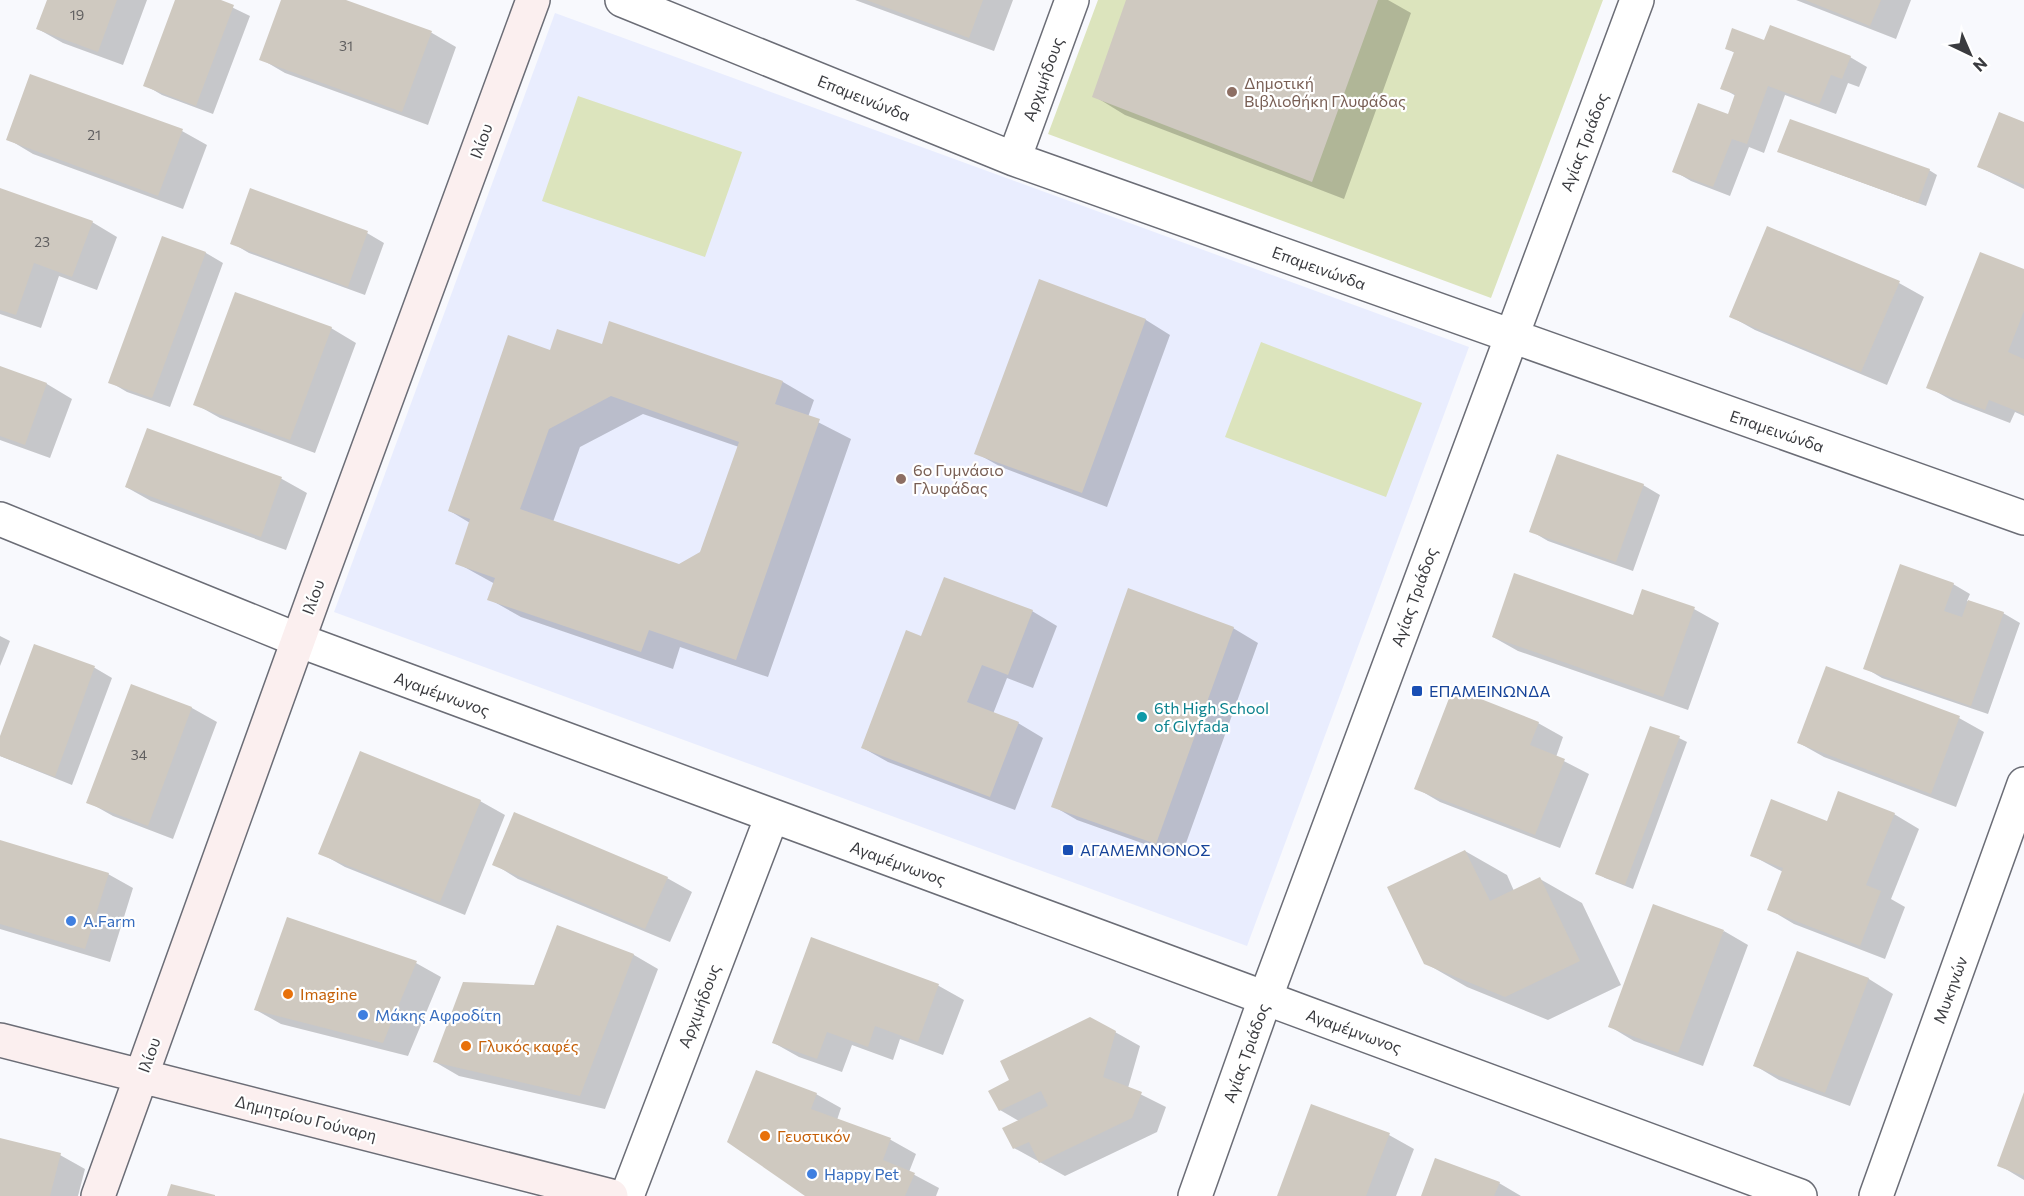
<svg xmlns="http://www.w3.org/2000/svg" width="2024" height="1196" viewBox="0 0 2024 1196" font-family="Commissioner,sans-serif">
<rect width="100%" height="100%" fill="#f8f9fd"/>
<!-- built -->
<path fill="#e9edfe" d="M555,13l914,334 -222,599 -913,-334z"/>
<!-- green -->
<path fill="#dce4bd" d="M1098,0h505l-112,298 -443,-164z
M578,96l164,56 -37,105 -163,-56z
M1261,342l161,61 -36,94 -161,-60z"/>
<!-- shadow -->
<path fill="#0003" fill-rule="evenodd" d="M49,0h98l-24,65 -60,-22 -25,-14z
M176,0h41l33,16 -37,98 -51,-19 -17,-10z
M282,0h60l90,33 24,14 -28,78 -143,-52 -24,-14z
M855,0h158l-19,51z
M1128,0h260l23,13 -67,186 -219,-84 -31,-19z
M1796,0h115l-15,39z
M1765,42l85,15 17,10 -8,20 -11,-4 -12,31 -51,-19 -21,58 -15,-6 -19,49 -39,-15 -17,-10 54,-55 8,-20 -14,-8 13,-35 -9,-5z
M2024,123v66l-45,-22z
M182,131l25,14 -24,64 -150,-55 -25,-15z
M1779,152l150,18 8,5 -11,31z
M0,189l92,33 25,15 -20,53 -38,-14 -18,52 -41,-14z
M367,233l17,10 -19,52 -116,-42 -17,-10z
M163,238l43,15 17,10 -53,144 -43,-15 -17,-10z
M2024,271v145l-9,-4 -5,11 -57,-22 -25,-14z
M1039,281l107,39 24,15 -63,172 -106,-40 -25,-14z
M1899,283l25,14 -37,88 -132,-55 -25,-14z
M236,294l95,34 25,15 -41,110 -95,-35 -25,-14z
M610,323l173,59 31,18 -6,17 43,22 -83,238 -88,-30 -7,22 -152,-52 -32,-18 6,-15 -38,-21 13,-40 -20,-12 101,-159 52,-6zM643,414l96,33 -38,106 -22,13 -126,-44 27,-75z
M0,367l47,17 25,15 -22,59 -50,-18z
M148,430l134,49 25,14 -21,57 -135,-49 -25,-14z
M1643,485l17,10 -27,76 -85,-30 -17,-10z
M1953,584l17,10 -3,7 36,12 17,10 -32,91 -106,-36 -17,-10z
M1694,609l25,14 -31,87 -170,-59 -25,-14z
M1032,611l25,15 -24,62 -26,-10 -14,36 25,9 25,15 -28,72 -127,-48 -25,-14 59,-110z
M1233,628l25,15 -77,214 -104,-37 -24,-14z
M0,636l10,5 -10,25z
M35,646l60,22 17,10 -40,107 -72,-29v-16z
M132,686l60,22 25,14 -44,117 -60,-23 -25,-14z
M1959,718l25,14 -28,75 -132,-50 -25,-14z
M1538,723l25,14 -7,20 33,17 -29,74 -120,-46 -24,-14z
M1679,738l8,4 -54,147 -28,-11 -8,-5z
M480,801l25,14 -40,100 -120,-48 -25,-14z
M1894,814l25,15 -28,70 14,8 -20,52 -91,-35 -25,-15 14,-37 -32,-17 77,-32z
M0,842l108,32 25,14 -23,74 -110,-33z
M1465,851l42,24 7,16 26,-12 42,24 39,82 -73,35 -81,-33 -42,-24z
M494,864l173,14 25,14 -22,50 -152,-63z
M558,926l76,29 24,14 -53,140 -146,-33 -24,-14 100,-76z
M1724,931l24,14 -45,121 -69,-25 -25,-15z
M812,939l127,47 25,14 -21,55 -43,-16 -7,21 -41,-15 -10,27 -43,-15 -25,-14z
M1797,953l72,26 24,15 -43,112 -71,-26 -25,-15z
M416,963l25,14 -33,79 -127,-32 -25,-14z
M1115,1032l25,14 -12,42 38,19 -9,25 -92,44 -51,-28 5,-27 -19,-11 11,-29z
M816,1094l25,14 -4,12 54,20 25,14 -7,18 30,16 -3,8h-129l-78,-54z
M2024,1095v85l-25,-15z
M1389,1135l25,14 -18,47h-118z
M0,1140l60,15 25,14 -7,27h-78z
M1499,1183l22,13h-98z"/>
<!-- building -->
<path fill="#cfc9c0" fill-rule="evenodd" d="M47,0h70l-19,52 -62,-23z
M175,0h46l13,5 -38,101 -53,-20z
M281,0h65l86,31 -30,81 -143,-52z
M866,0h117l-14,38z
M1126,0h252l-66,182 -220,-85z
M1805,0h76l-11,26z
M1770,25l81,31 -9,23 -11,-4 -12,30 -51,-19 -21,58 -15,-5 -19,48 -41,-15 26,-69 30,11 7,-20 -15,-5 14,-37 -9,-3 7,-21 32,12z
M30,74l153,55 -25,67 -152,-56z
M1999,112l25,10v63l-47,-18z
M1790,119l140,50 -12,34 -141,-51z
M0,188l93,33 -21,56 -38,-14 -18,52 -16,-5z
M250,188l118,43 -20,56 -118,-43z
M1767,226l133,55 -39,91 -132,-55z
M162,236l44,16 -54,146 -44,-15z
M1980,252l44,17v42l-16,41 16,7v55l-35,-14 -4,10 -59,-22z
M1039,279l107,40 -64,174 -108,-39z
M235,292l97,35 -42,113 -97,-35z
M609,321l174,60 -8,23 45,15 -84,241 -87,-30 -8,22 -154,-52 8,-22 -40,-14 15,-45 -22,-8 60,-176 42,15 7,-21 45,15zM611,396l128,46 -39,110 -21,12 -159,-55 29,-80z
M0,366l47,17 -22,62 -25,-9z
M147,428l135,49 -21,60 -136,-50z
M1557,454l87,30 -28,78 -87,-30z
M1900,564l54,19 -10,28 18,6 6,-17 36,12 -33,94 -108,-37z
M1514,573l119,42 9,-26 53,18 -32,90 -171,-60z
M944,577l89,33 -25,65 -26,-10 -15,37 52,20 -29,75 -129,-49 45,-118 15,6z
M1128,588l106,39 -78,217 -105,-37z
M34,644l61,22 -40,111 -55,-21v-20z
M1826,666l134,50 -29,78 -134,-51z
M131,684l61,23 -44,119 -62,-23z
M1453,688l86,34 -9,23 35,14 -30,76 -121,-46z
M1650,726l30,10 -55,149 -30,-11z
M360,751l121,49 -41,102 -122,-48z
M1838,791l57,22 -29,72 15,6 -21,55 -93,-36 16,-42 -33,-12 21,-57 56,22z
M514,812l154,65 -23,52 -153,-64z
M0,840l109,33 -24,76 -85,-25z
M1465,850l25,51 50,-24 40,84 -75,36 -81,-33 -37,-77z
M1653,904l71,26 -46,123 -70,-26z
M287,917l130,44 -34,82 -129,-33z
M557,925l77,29 -54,142 -147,-34 30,-80 71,3z
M811,937l128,47 -21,58 -43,-16 -7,21 -41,-15 -10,27 -45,-16z
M1797,951l72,27 -44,115 -72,-27z
M1090,1017l26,14 -13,46 39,15 -10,26 -93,45 -10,-21 -16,7 -11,-21 46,-22 -7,-15 -42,20 -11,-20 21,-11 -9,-19z
M756,1070l61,23 -6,16 80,29 -8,22 32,13 -10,23h-100l-78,-54z
M2024,1092v84l-27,-10z
M1311,1104l79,29 -24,63h-89z
M0,1138l61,15 -11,43h-50z
M1435,1158l65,24 -6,14h-73z
M171,1184l44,11v1h-48z"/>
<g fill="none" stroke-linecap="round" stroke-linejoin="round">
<!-- street casing -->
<g stroke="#6b6d76" stroke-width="36">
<path id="street" d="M622,0l392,159 1010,359
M1014,159l58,-159
M0,519l298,121 1502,556
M627,1196l145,-380
M1195,1196l70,-197 372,-999
M1876,1196l148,-412"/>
</g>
<!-- secondary casing -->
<g stroke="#6b6d76" stroke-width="36">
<path id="secondary" d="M0,1040l611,156
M98,1196l220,-611 215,-585"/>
</g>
<!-- street -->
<use href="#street" stroke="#fff" stroke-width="33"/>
<!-- secondary -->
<use href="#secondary" stroke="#fbefef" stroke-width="33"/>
</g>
<!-- markers -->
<g fill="#8d6e63" stroke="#fff" stroke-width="2">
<circle cx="1232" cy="92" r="6"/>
<circle cx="901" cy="479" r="6"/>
</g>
<g fill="#1a4fb4" stroke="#fff" stroke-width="2">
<rect x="1411" y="685" width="12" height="12" rx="3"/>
<rect x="1062" y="844" width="12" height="12" rx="3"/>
</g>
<circle fill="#0f9aa8" stroke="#fff" stroke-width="2" cx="1142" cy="717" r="6"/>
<g fill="#3f7fe0" stroke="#fff" stroke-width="2">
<circle cx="71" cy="921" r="6"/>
<circle cx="363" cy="1015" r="6"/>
<circle cx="812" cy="1174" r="6"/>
</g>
<g fill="#e8710a" stroke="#fff" stroke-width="2">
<circle cx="288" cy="994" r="6"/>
<circle cx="466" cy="1046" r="6"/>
<circle cx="765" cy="1136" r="6"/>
</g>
<g text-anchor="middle" stroke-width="4.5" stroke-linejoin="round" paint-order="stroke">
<!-- number labels -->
<g font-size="14" fill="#5f5e5f">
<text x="77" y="20">19</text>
<text x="346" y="51">31</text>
<text x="94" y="140">21</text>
<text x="42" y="247">23</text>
<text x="139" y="760">34</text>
</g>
<!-- street labels -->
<g font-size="16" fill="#3a3b3f" stroke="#fff">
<text transform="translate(1043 79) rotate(-70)" y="6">Αρχιμήδους</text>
<text transform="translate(864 98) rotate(22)" y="6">Επαμεινώνδα</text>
<text transform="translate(481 141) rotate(-70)" y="6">Ιλίου</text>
<text transform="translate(1584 142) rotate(-69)" y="6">Αγίας Τριάδος</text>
<text transform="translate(1319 268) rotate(20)" y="6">Επαμεινώνδα</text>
<text transform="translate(1777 431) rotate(19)" y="6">Επαμεινώνδα</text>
<text transform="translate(313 597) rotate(-70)" y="6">Ιλίου</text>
<text transform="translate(1414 597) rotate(-70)" y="6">Αγίας Τριάδος</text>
<text transform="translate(442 694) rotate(20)" y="6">Αγαμέμνωνος</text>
<text transform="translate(898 863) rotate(20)" y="6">Αγαμέμνωνος</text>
<text transform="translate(1950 990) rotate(-70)" y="6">Μυκηνών</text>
<text transform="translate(699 1006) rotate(-69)" y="6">Αρχιμήδους</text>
<text transform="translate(1354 1031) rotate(20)" y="6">Αγαμέμνωνος</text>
<text transform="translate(1246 1053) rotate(-70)" y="6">Αγίας Τριάδος</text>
<text transform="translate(149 1055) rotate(-70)" y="6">Ιλίου</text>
<text transform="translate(306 1118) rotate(14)" y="6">Δημητρίου Γούναρη</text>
</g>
<!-- education labels -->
<g font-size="16" fill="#785e54" stroke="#fff" text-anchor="start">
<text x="1244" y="89">Δημοτική<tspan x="1244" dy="18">Βιβλιοθήκη Γλυφάδας</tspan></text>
<text x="913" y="476">6ο Γυμνάσιο<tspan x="913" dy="18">Γλυφάδας</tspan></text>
</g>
<!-- transit labels -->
<g font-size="16" fill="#164399" stroke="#fff" text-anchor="start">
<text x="1429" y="697">ΕΠΑΜΕΙΝΩΝΔΑ</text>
<text x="1080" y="856">ΑΓΑΜΕΜΝΟΝΟΣ</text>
</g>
<!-- culture labels -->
<g font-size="16" fill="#0d838f" stroke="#fff" text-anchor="start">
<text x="1154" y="714">6th High School<tspan x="1154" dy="18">of Glyfada</tspan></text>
</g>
<!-- shop labels -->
<g font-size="16" fill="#366cbe" stroke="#fff" text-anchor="start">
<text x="83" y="927">A.Farm</text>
<text x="375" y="1021">Μάκης Αφροδίτη</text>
<text x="824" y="1180">Happy Pet</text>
</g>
<!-- food labels -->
<g font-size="16" fill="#c56008" stroke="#fff" text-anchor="start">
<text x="300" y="1000">Imagine</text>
<text x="478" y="1052">Γλυκός καφές</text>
<text x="777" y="1142">Γευστικόν</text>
</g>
</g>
<!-- north arrow -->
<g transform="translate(1970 54) rotate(136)" stroke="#ffffff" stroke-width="4.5" paint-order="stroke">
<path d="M0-4.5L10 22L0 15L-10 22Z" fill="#3a3b3f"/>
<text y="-9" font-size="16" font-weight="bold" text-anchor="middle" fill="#3a3b3f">N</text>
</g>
</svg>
